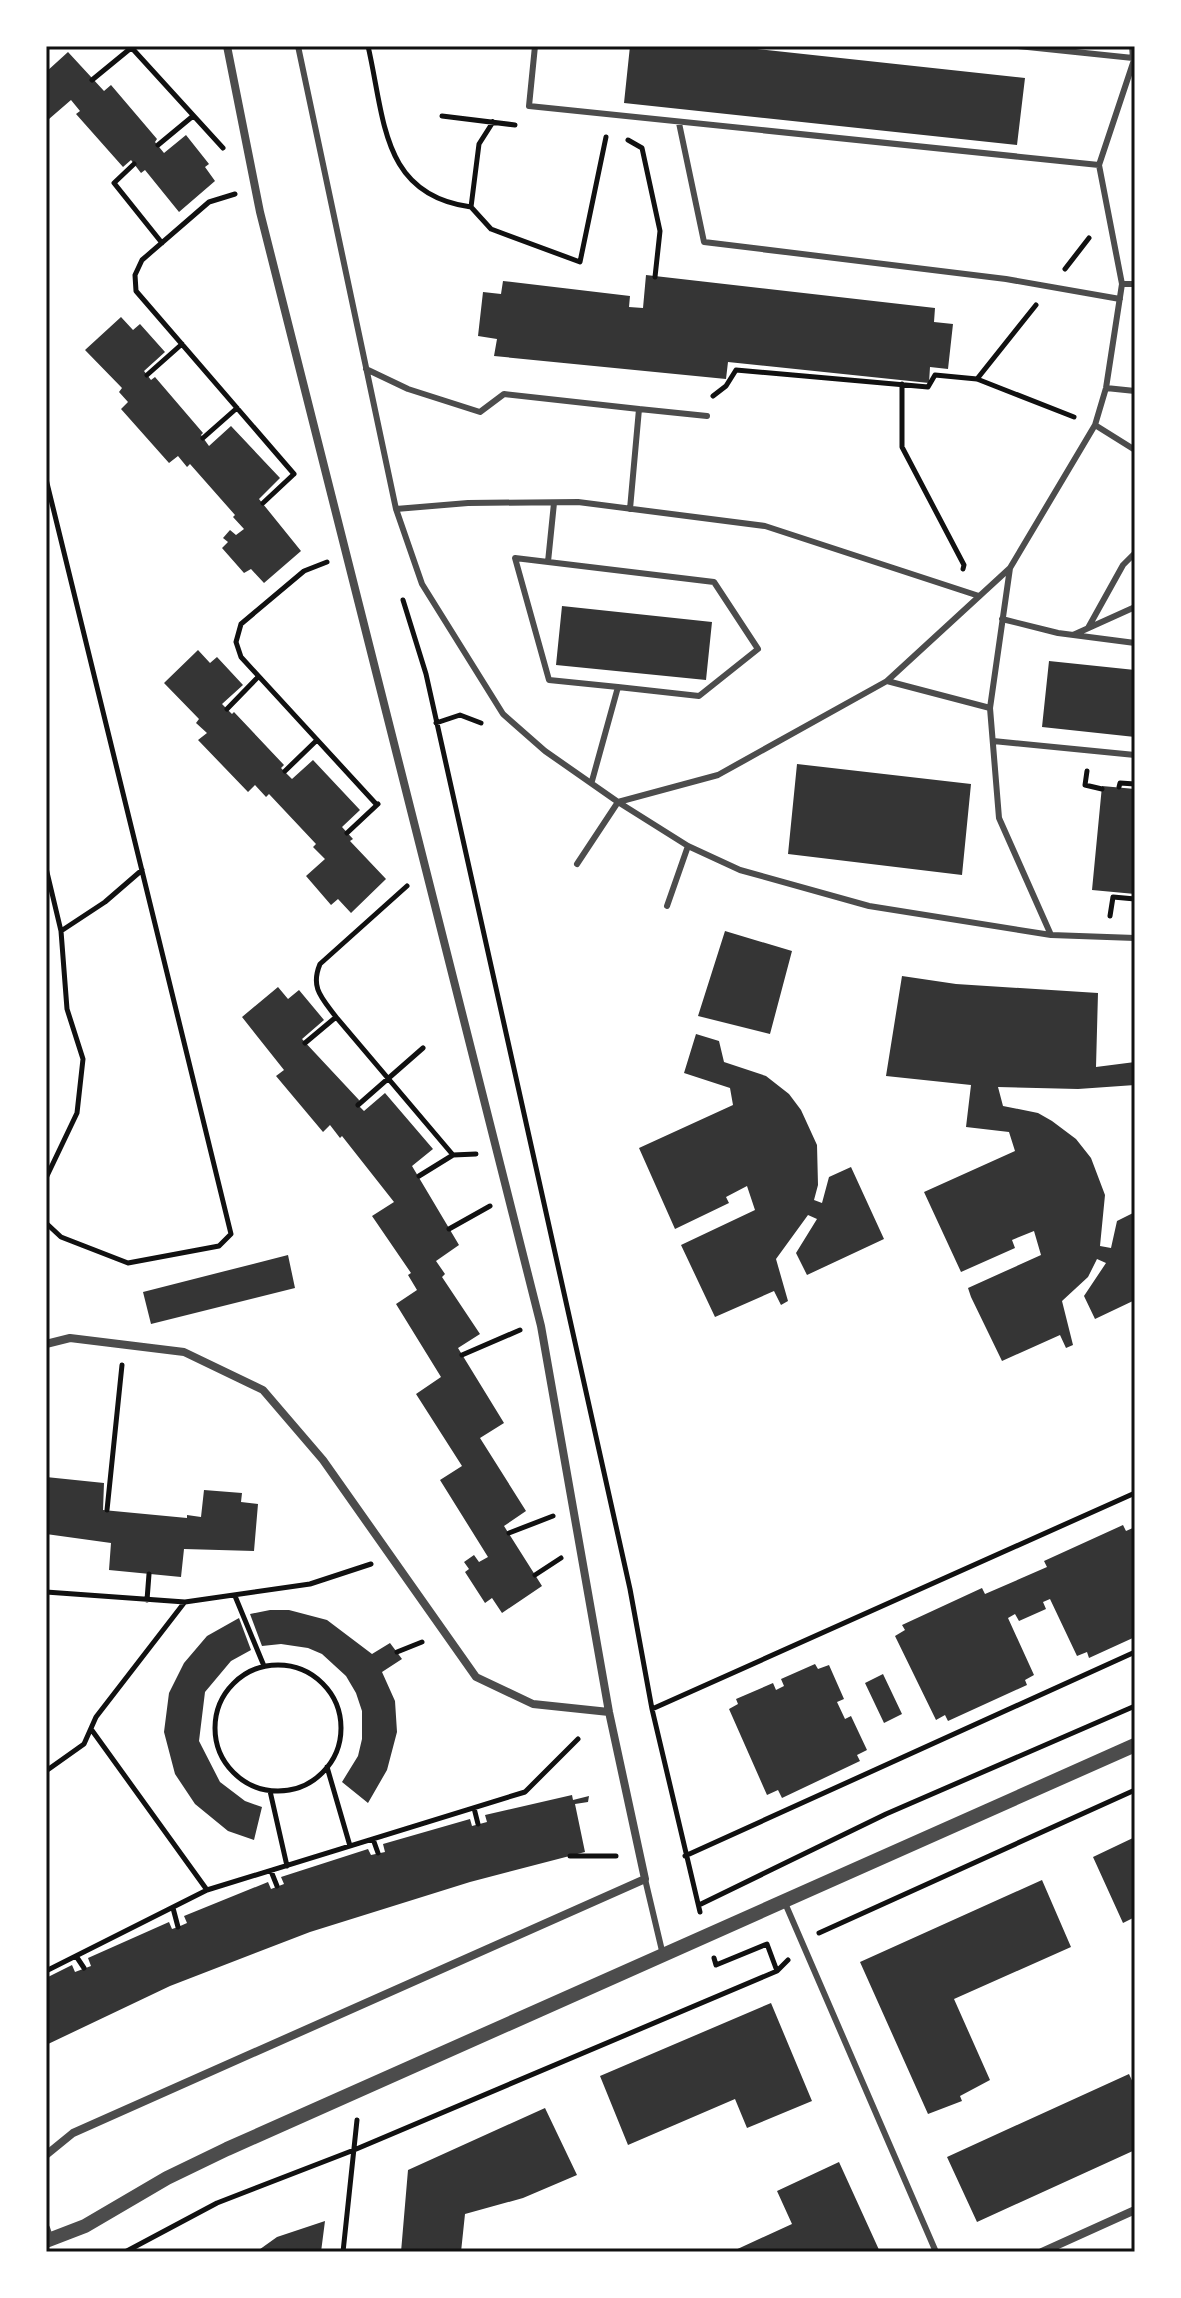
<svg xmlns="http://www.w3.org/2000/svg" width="1181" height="2298" viewBox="0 0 1181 2298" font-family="'Source Sans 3',sans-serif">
<rect width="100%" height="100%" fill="#fff"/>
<!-- building -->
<path fill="#353535" d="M630,46h99l296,32 -8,67 -393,-42z
M68,52l36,39 7,-6 46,54 -2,3 9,11 22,-18 23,29 -4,3 10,14 -36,31 -34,-42 -4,3 -10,-13 -8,7 -47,-53 4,-3 -9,-11 -22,19 -3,-47z
M646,275l289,33 -1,14 19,2 -5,45 -18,-2 -1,16 -201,-21 -2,17 -232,-23 3,-17 -19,-3 5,-44 18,2 2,-13 127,15 -1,11 14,1z
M121,317l12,13 7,-6 25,28 -21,19 7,9 4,-3 48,56 -2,2 8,11 22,-20 49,52 -21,21 42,52 -37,32 -13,-14 -7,4 -22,-25 6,-6 -5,-4 7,-8 6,5 8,-6 -11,-12 2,-2 -45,-51 -3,3 -9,-11 -9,7 -48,-54 7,-7 -9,-10 3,-4 -37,-38z
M562,606l150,16 -6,58 -150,-15z
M198,650l12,13 7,-6 26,28 -21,19 10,10 2,-2 50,53 -3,3 11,11 21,-19 47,50 -18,17 11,12 -3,2 36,38 -35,34 -13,-14 -7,6 -25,-29 19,-17 -12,-12 3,-3 -47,-50 -3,3 -11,-12 -7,7 -50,-52 9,-7 -11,-10 3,-4 -35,-36z
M1049,661l86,9v67l-93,-10z
M797,764l174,20 -9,91 -174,-21z
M1102,786l33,3v105l-43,-4z
M725,931l67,20 -22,83 -72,-18z
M902,976l54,8 142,9 -2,74 39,-5v23l-57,4 -80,-2 5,19 35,7 14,8 24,18 15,19 14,37 -5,51 11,2 6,-27 18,-9v88l-40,19 -11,-23 22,-33 -9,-4 -9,18 -26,24 11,44 -7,3 -6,-13 -58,26 -31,-64 -3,-9 73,-33 -7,-24 -22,9 3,8 -54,24 -37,-80 91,-41 -6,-19 -43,-5 5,-42 -85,-9z
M278,987l10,12 11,-9 25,30 -22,19 57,61 -1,5 6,6 21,-18 48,56 -21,17 47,79 -23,16 9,13 -3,3 38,57 -22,14 46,75 -24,15 46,73 -22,15 38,60 -40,27 -10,-15 -7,5 -20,-31 4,-3 -5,-7 10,-7 5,7 9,-5 -48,-77 22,-14 -46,-72 25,-17 -45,-73 21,-14 -9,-15 3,-2 -39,-57 22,-14 -52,-66 -2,2 -10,-13 -7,7 -47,-56 8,-6 -42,-53z
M696,1034l23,7 5,21 42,14 23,18 12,16 16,35 1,40 -4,15 8,3 7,-26 22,-10 33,72 -77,36 -11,-22 21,-34 -9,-4 -32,44 12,42 -7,4 -7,-14 -59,26 -34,-72 74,-35 -8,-24 -21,11 3,6 -54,26 -36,-81 94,-43 -3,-17 -46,-15z
M288,1255l7,33 -144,36 -8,-32z
M46,1477l58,6 -1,27 84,8v-3l14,2 3,-27 38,3 -1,9 17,2 -4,47 -70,-2 -3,28 -72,-7 2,-27 -65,-9z
M1123,1525l3,6 9,-4v110l-46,21 -2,-6 -10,4 -27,-57 -7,3 3,7 -27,12 -4,-7 -7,4 26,57 -9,5 2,5 -79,36 -3,-6 -9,5 -41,-84 10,-6 -3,-5 80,-37 3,6 62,-27 -3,-6z
M270,1610h19l38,10 45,34 18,-11 12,16 -20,13 13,29 2,31 -10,38 -19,33 -26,-21 16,-26 4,-17v-28l-6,-18 -10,-17 -24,-22 -14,-6 -27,-4 -19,2 -12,-32z
M239,1618l12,32 -20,11 -26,31 -6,49 21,41 25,19 17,6 -8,33 -26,-9 -33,-27 -20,-30 -11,-42 5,-39 15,-30 23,-27z
M815,1664l3,5 11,-4 15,34 -7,3 8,17 6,-3 16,34 -10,5 3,6 -78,37 -4,-8 -11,5 -38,-86 9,-5 -2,-5 37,-16 3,7 8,-4 -3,-7z
M883,1674l19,40 -18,9 -19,-40z
M572,1795l1,5 16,-4 -1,6 -13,2 10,48 -115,30 -160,50 -140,54 -124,59v-67l26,-13 3,7 16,-6 -3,-8 81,-36 3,7 6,-2 9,-4 -3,-7 84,-34 3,7 13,-5 -3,-7 87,-28 3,6 14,-3 -2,-8 87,-25 2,7 15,-4 -2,-7z
M1135,1837v80l-12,6 -30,-66z
M1042,1880l29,67 -117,52 36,81 -30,16 2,5 -34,13 -68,-152z
M771,2003l41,98 -65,27 -12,-29 -107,46 -28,-69z
M1129,2074l6,13v63l-158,72 -30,-65z
M545,2108l32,67 -54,23 -58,16 -4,38h-60l7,-82z
M839,2162l41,90h-149l61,-28 -15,-33z
M325,2221l-4,31h-65l21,-15z"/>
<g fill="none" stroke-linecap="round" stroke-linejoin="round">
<!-- path -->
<path stroke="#111" stroke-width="5" d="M130,46l93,102
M368,46c17,73 13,149 103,161l20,22 89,33 26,-125
M92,80l39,-32
M442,116l73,9
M628,140l14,8 18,83 -5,46
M158,145l35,-29
M134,164l-20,19 48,60
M235,194l-26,8 -67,58 -7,15 1,16 158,183
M471,207l8,-63 14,-22
M1065,269l24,-31
M147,375l35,-31
M977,379l59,-74
M902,384v63l62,118 -1,4
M713,396l13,-10 10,-16 192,17 7,-12 42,4 97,38
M203,438l34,-30
M46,479l185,755 -12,12 -91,17 -67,-26 -15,-14
M263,503l31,-29
M327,562l-23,9 -63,53 -5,18 5,15 136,148
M403,600l23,74 204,915 22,120 48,203
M227,709l31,-32
M436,723l24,-8 21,8
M285,771l32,-31
M1087,771l-2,14 17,4
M1119,787l1,-4 15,1
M347,833l31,-29
M46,868l15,63 6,78 16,50 -6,54 -31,65
M1110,916l3,-19 22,2
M61,931l44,-29 37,-32
M336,1017c-14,-19 -26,-29 -16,-53l87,-78
M305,1043l31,-26 117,138
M358,1105l65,-57
M419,1176l34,-21 23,-1
M449,1229l41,-23
M462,1355l58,-25
M107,1510l15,-145
M509,1533l44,-17
M535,1575l26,-17
M46,1592l139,10 125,-18 61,-20
M235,1596l29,70
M147,1600l2,-26
M397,1652l25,-10
M215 1728a63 63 0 1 1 126 0a63 63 0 1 1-126 0Z
M652,1709l483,-216
M91,1729l116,161
M327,1767l23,79
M46,1771l38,-27 12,-27 88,-114
M270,1791l17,75
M474,1808l4,16
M373,1839l5,14
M570,1856h46
M685,1856l450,-204
M271,1871l6,15
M699,1905l187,-91 249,-108
M173,1908l5,19
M819,1933l316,-143
M76,1956l8,12
M714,1958l2,7 51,-21 10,27
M46,1971l161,-81 318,-98 53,-53
M125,2252l92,-49 137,-53 423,-179 11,-11
M343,2252l14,-132"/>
<!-- service -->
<path stroke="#4c4c4c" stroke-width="6" d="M298,46l98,463 26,75 81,130 42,37 73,51 70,44 52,24 129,36 182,29 84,3
M535,46l-6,60 570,59
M1018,46l115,12 -1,-12
M679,123l25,119 302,37 114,20
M1122,284h13
M366,369l42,20 72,23 24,-18 135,15 -9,100
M1106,388l29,3
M639,409l68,7
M1095,425l40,25
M396,509l72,-6 110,-1 187,24 214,70
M548,562l6,-59
M1002,619l56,14 77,10
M1088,628l35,-63 12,-12
M1073,635l62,-28
M887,681l103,27 20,-140
M990,708l9,110 52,117
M993,741l142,14
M592,781l26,-94 81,9 59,-47 -44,-67 -199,-24 34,122 69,7
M577,864l41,-62 100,-27 169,-94 123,-113 85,-143 11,-37 16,-104 -23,-119 36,-108
M667,906l21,-60
M645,1879l18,76
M785,1903l151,349"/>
<!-- minor -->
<path stroke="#4c4c4c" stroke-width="8" d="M46,1344l24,-6 114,14 79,38 60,70 153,217 57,27 76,8
M46,2155l27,-22 572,-254 -36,-167 -68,-386 -281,-1114 -33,-166
M46,2228l4,12
M1042,2252l93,-42"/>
<!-- tertiary -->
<path stroke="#4c4c4c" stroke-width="14" d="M46,2241l39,-15 82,-48 60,-29 908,-404"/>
</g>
<!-- border -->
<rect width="1181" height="2298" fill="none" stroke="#ffffff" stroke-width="96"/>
<rect x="48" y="48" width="1085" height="2202" fill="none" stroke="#111" stroke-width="3"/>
</svg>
